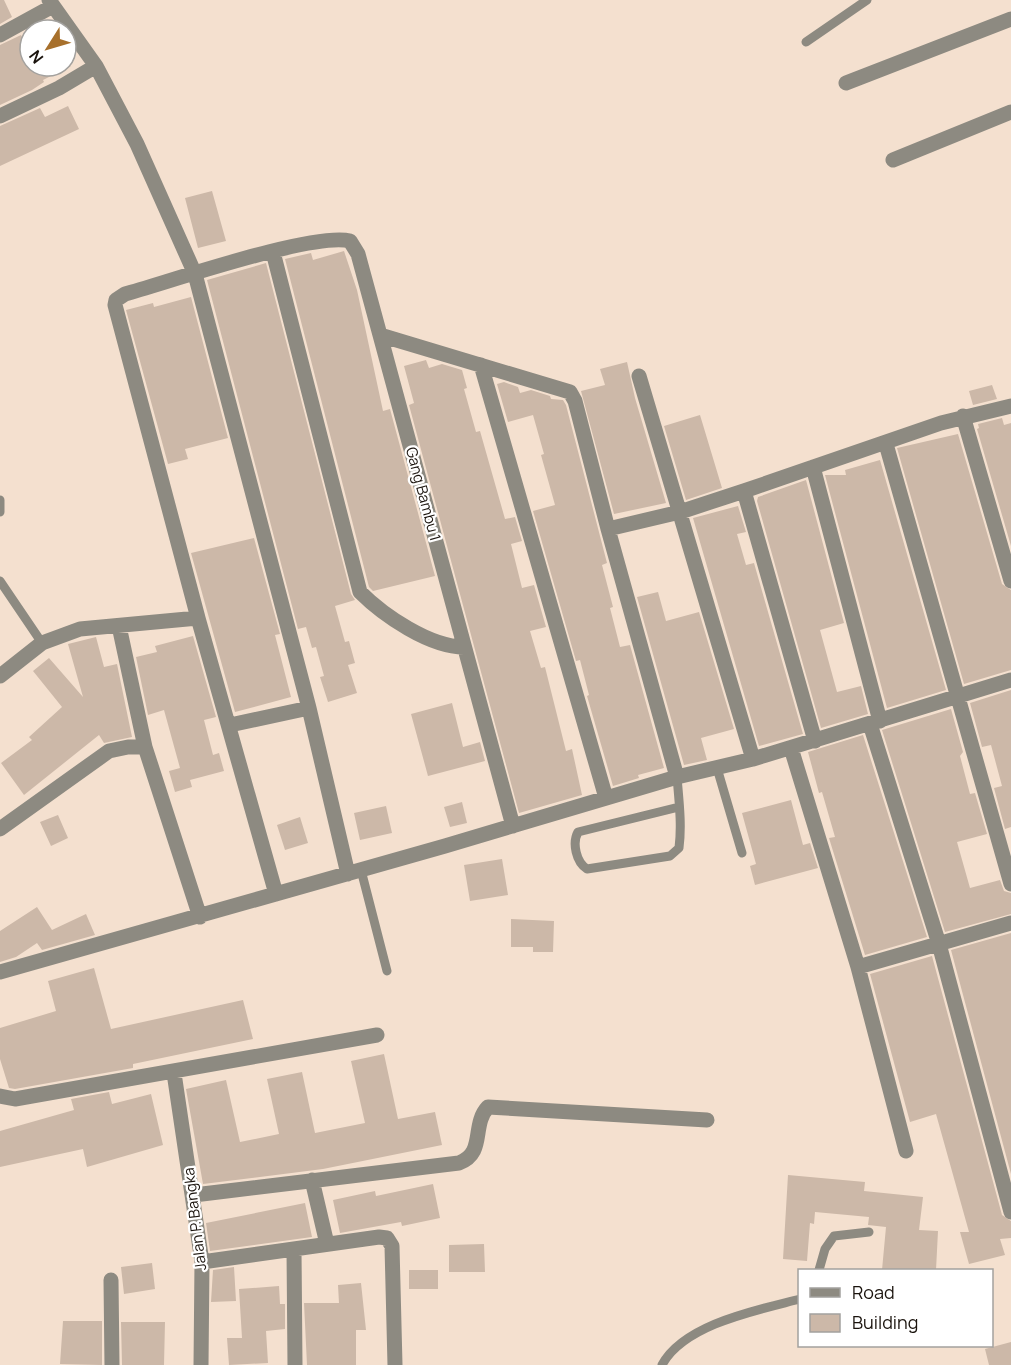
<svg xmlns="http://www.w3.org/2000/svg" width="1011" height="1365" viewBox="0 0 1011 1365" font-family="Manrope,sans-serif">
<rect width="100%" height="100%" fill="#f4e0cf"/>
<!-- building -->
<path fill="#ccb8a8" d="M0,0h4l8,17 -12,7z
M21,35l3,6 6,-2v27h41l-28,14 1,2 -12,8 -32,15v-60z
M68,106l11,23 -79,37v-40l40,-18 5,9z
M212,191l14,50 -28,7 -13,-50z
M344,251l13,39 26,121 7,-2 45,167 -62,15 -4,-4 -84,-328 26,-6 2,7z
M266,263l85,331 4,6 -20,6 10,36 4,-1 6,22 -7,2 9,28 -29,9 -8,-25 4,-1 -8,-29 -4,1 -6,-21 -8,2 -91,-349z
M191,297l37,141 -43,11 3,10 -20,5 -42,-154 27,-7 1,4z
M426,360l3,8 13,-4 20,6 5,18 -3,1 12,43 4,-1 25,88 10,-2 7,24 -11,3 11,44 12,-3 12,42 -16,4 11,37 4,-1 21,84 6,-2 10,46 -63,18 -110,-408 5,-2 -10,-37z
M627,362l8,36 31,105 -52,11 -33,-123 24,-6 -5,-16z
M504,382l14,5 2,6 11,-3 19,6 1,3 12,1 3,5 41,158 -5,2 11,42 -3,1 10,39 10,-2 34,123 -26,7 1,3 -26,8 -26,-90 2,-1 -9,-35 -4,1 -43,-150 22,-6 -14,-50 3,-1 -11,-39 -25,7 -11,-38z
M992,385l5,14 -24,6 -4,-14z
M700,415l22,73 -36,12 -22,-74z
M1002,418l2,7 7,-2v123l-34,-117 2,-1 -1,-4z
M958,434l44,150 9,6v80l-47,14 -67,-236z
M880,460l66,230 -59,18 -62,-233h21l-1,-5z
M806,480l38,143 -24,7 17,62 24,-6 7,28 -47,14 -64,-227 1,-4z
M738,506l8,26 -9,2 9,31 8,-2 49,171 -44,12 -66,-228z
M254,538l26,96 -5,1 16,62 -56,15 -44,-159z
M658,592l8,29 33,-9 35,117 -33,9 6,22 -23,5 -47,-168z
M193,636l23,81 -12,3 9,35 6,-2 5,18 -34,9 2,7 -17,5 -6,-21 11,-3 -16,-58 -16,5 -12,-58 21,-5 -2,-6z
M96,637l8,30 13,-3 15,73 -28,6 -5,-8 -75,60 -23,-32 31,-23 -3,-3 33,-30 -29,-36 16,-13 34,39 -15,-53z
M1011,690v137l-6,2 -11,-41 8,-2 -11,-41 -9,2 -12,-44z
M452,703l11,44 17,-5 5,19 -57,15 -17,-62z
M951,709l12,43 -3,4 10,38 5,-1 12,41 -30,8 13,46 30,-8 4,11 7,2v21l-66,18 -63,-202z
M863,735l64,202 -62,18 -36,-117 6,-1 -13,-45 -3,1 -11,-41z
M791,800l12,45 7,-2 8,25 -63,17 -5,-19 6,-2 -14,-51z
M462,802l5,21 -17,4 -6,-20z
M386,806l6,27 -32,7 -6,-27z
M58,815l10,23 -17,8 -11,-24z
M300,817l8,26 -23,7 -8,-25z
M502,859l6,36 -38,6 -6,-36z
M37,907l15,23 34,-16 9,21 -53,15 -5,-7 -21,14 -16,5v-31z
M511,919l43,2 -1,31h-20v-5h-22z
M1011,933v241l-60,-224z
M932,956l70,259 9,6v17l-11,1 5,16 -36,9 -9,-32h9l-33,-118 -26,8 -40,-148z
M94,968l17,61 132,-29 10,39 -120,25v4l-118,21 -6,-1 -9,-29v-31l56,-17 -8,-30z
M384,1054l14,65 37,-7 7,33 -119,24 -120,15 -17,-95 40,-9 14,62 39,-8 -12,-55 35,-7 13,61 50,-10 -14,-62z
M109,1092l3,12 39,-10 12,51 -76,22 -4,-18 -83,18v-36l74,-21 -3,-11z
M788,1175l77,7 -1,9 59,6 -4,33 19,1 -2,39h-54l4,-43 -18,-2 1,-8 -54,-5 -1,12 -4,-1 -3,38 -24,-2z
M433,1184l7,34 -38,8 -1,-4 -61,11 -7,-33 42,-9 1,5z
M305,1203l7,34 -102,14 -4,-28z
M484,1244l1,28h-36v-27z
M152,1263l3,26 -31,5 -3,-27z
M234,1267l2,34 -25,1 2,-32z
M409,1270h29v19h-29z
M361,1283l5,47h-10v35h-49l-3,-62h35l-1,-18z
M279,1286l1,18h5v25l-19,2 2,32 -39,2 -2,-27h15l-3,-49z
M63,1321h39v44l-42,-1z
M121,1322h44l-1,43h-42z
M1011,1342v23h-22l-4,-16z"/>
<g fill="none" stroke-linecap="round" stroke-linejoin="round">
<!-- service -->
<path stroke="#8d8a81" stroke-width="9" d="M806,42l61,-42
M0,500v12
M0,581l42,62
M717,768l25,85
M677,777c2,24 5,48 2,71l-9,8 -83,13c-11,-7 -15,-26 -9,-37l101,-25
M361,870l26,101
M819,1270l6,-21 9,-13 35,-4
M662,1365c22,-41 96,-55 138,-66"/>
<!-- minor -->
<path stroke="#8d8a81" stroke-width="15" d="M49,0l47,66 41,78 58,130 114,434 39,166
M0,35l53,-29
M846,83l165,-64
M0,116l59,-28 37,-22
M893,160l118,-48
M273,252l87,340c24,24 70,55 104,55
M380,335l190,57 5,9 33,128 69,248
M481,365l125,433
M639,376l114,383
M963,416l48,165
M886,444l125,440
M813,467l67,254
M744,491l71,250
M608,529l72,-17 64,-21 197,-68 70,-17
M198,618l-83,-313 1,-5 9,-6c44,-12 188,-62 225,-53l8,13 22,81 133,491
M119,626l26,121 55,170
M0,676l42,-33 38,-14 118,-11 78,276
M870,724l69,220 72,268
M230,725l79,-17
M791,748l67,219 48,184
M0,829l109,-78 19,-4h17
M858,967l153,-44
M0,972l445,-126 232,-69 76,-18 258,-79
M174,1073l28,189 -1,103
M0,1096l15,3 362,-64
M312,1180l15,64
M194,1195l265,-32c27,-10 12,-38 29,-56l219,13
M294,1249l1,116
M202,1262l177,-25 8,1 5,8 3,119
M111,1280l1,85"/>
</g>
<g text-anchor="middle" stroke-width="4.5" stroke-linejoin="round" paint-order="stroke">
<!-- street labels -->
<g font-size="15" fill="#1a130d" stroke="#fff">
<text transform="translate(423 494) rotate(75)" y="5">Gang Bambu 1</text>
<text transform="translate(195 1219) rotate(-97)" y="5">Jalan P. Bangka</text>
</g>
</g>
<!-- legend -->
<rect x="798" y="1269" width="195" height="78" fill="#ffffff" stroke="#a3a19e" stroke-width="1.5"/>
<rect x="810" y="1288" width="30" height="9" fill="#8d8a81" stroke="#a3a19e" stroke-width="1.5"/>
<text x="852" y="1299" font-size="18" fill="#1a130d">Road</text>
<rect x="810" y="1314" width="30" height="18" fill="#ccb8a8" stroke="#a3a19e" stroke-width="1.5"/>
<text x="852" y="1329" font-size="18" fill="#1a130d">Building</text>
<!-- north arrow -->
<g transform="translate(48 48) rotate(233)"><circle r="28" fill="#ffffff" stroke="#a3a19e" stroke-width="1.5"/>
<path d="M0-4.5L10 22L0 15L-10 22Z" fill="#a7702c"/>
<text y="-9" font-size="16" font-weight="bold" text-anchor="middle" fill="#1a130d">N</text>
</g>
</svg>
